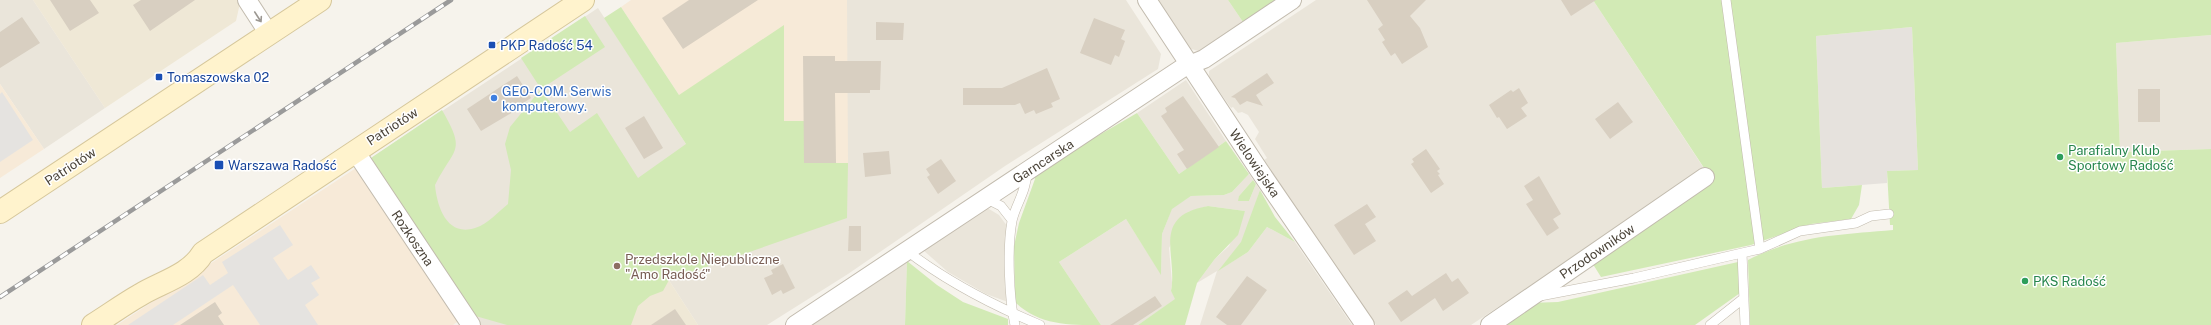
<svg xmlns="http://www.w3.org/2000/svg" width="2211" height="325" viewBox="0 0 2211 325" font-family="'Public Sans',sans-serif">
<rect width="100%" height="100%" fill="#f6f3ec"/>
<!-- residential -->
<path fill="#eae5da" d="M0,0h33l72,108 -61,41 -44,-65z
M847,0h279l35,54 -3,15 -153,97 -157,108 -81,51h-69l-74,-114 -59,40 48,74h-134l-108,-167 227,-150 88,136 161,74z
M1155,0h73l15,22 -44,29 -8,-2 -7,-5z
M1316,0h277l112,170 -234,155h-95l-112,-165 3,-2 -12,-19 4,-7 -11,-17 -6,-3 -4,1 -5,-6 -2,1 -22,-31v-6z
M2211,35v114l-91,3 -4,-109z
M1186,80l40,61 -47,33 -42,-61z
M1249,174l4,6 -14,16 10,5 7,-17 4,6 -10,31 -9,22 -22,27 29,-18 19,-25 28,15 57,83h-152l17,-54 -20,12 17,-23 15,-14 16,-35 -37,-5 -20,6 -19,36 3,35 -1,8 5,8 -38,26h-37l-42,-63 67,-43 35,55 1,-40 10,-26 19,-12 33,-1 8,-3z
M984,206l15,9 8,11 1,76 -22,-8 -38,-22 -25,-22z
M907,261l-2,64h-97z"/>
<!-- commercial -->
<path fill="#f7ead8" d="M631,0h216l1,163h-44v-42h-20l-105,-26 -58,-88z
M0,84l44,65 -44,29z
M356,168l105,151 -8,6h-336z"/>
<!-- industrial -->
<path fill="#e6e2dd" d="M1912,27l6,143 -31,1v12l-65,5 -6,-152z"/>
<!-- education -->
<path fill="#efe8d6" d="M33,0h205l2,3 -4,18 -131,87z
M624,211l74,114h-85z"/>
<!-- green -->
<path fill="#d2eab5" d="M1228,0h48l-33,22z
M1593,0h618v35l-95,8 4,109 91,-3v176h-461l-2,-65c49,-25 91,-25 145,-30v-5h-3l-3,-54 31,-1 -6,-143 -96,9 6,152 40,-3 -3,20 -8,14 -40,5 -60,21 -150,32 -10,-16 121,-81z
M621,7l58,88 105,-70v96h20v42h44l-1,55 -178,62 -6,11 -13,5 -12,10 -7,19h-124l-35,-10 -101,-157 71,-48c25,43 12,37 -7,75 2,22 12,52 40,43 13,-4 23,-16 33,-24l3,-34 -6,-26 5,-17 31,-38 -20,-31 64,-42 20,31 -64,42 29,43 27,-19 41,65 48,-34 -82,-126z
M1137,113l42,61 47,-33 23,33 -17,18 -8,3 -33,1 -19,13 -10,25 -1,41 -35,-56 -67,43 42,63c-34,0 -62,0 -86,-23l-1,-56 5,-23 16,-44 -1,-6z
M1253,180l3,4 -7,17h-11l1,-5z
M1260,190l15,27 20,25 -28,-15 -19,25 -30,19 23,-29z
M1208,206l37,5 -7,24 -24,25 -17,23 -12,42h-47l37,-26 -4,-8c7,-36 -21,-75 37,-85z
M907,261l30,24 26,17 45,17v6h-103z
M1738,262l2,31 -45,32h-196l30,-22 29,-1z"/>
<!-- parking -->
<path fill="#e5e3e0" d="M2,92l31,48 -33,22v-68z
M280,225l13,20 -20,13 15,22 23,-15 9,13 -9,5 8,12 -14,10 13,20h-58l-27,-40 -60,40h-45l75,-50 7,10 18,-12 -6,-11z"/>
<!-- building -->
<path fill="#d8cfc1" d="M50,0h40l9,13 -29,18z
M141,0h54l-45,31 -17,-26z
M689,0h69l-75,49 -21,-31z
M1367,0h59l-16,16 10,12 8,19 -26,17 -7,-11 -4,3 -9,-14 3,-2 -7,-11 5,-4z
M1561,0h35l-25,16z
M22,17l18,26 -40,25v-36z
M1094,18l31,12 -4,9 4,2 -6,16 -4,-2 -4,10 -31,-12z
M876,22l28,1 -1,17h-27z
M803,56h32v5h46l-1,29h-10v3h-35l1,70h-32z
M1047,68l13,31 -9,4 2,4 -17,7 -2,-4 -9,4 -5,-11 -5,2h-52v-17h39z
M1267,73l7,10 -18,12 7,11 -16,-5 -7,4 -5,-7 -4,-1z
M517,76l14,22 -14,9 1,2 -37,22 -14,-22z
M1519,88l9,15 -7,5 6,8 -20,13 -8,-12 -2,1 -8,-13 22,-15 2,2z
M2138,89h22v33h-22z
M1183,96l36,51 -32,22 -10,-15 7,-4 -23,-34 6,-4 -2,-4z
M1618,102l15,20 -23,17 -15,-20z
M644,116l19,32 -19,11 -19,-31z
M1426,149l14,20 -3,2 3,3 -2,1 6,9 -13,9 -20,-29 3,-2 -2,-3z
M889,151l2,23 -26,3 -2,-24z
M941,159l15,22 -18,13 -11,-17 3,-2 -4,-6z
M1539,176l22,38 -8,5 6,9 -12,8 -21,-32 7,-4 -9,-14z
M1367,204l9,13 -11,7 11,17 -22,14 -20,-30z
M849,226h12v25h-13z
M783,264l12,24 -12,6 -2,-4 -9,5 -8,-17 9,-4 -2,-4z
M1446,273l6,9 6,-4 11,15 -26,18 -8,-13 -34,24 -13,-19 19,-13 5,6z
M1247,276l20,14 -26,35h-14l-11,-8z
M1155,296l7,10 -29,19h-23z
M215,302l7,11 -4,3 6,9h-44z
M675,309l11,16h-35z"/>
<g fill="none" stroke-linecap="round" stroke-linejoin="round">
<!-- service casing -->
<g stroke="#c2bbae" stroke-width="10">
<path id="service" d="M1726,0l34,249
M985,198l16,8 11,14
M907,251c42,32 85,54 133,74
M1742,253l3,72
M1540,296l94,-18 108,-25 18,-4 40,-18 56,-8 15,-7 18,-2
M1015,325c-6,-26 -8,-77 -3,-104 4,-18 14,-28 15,-49
M1710,325l34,-27"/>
</g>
<!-- minor casing -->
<g stroke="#c2bbae" stroke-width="20">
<path id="minor" d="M247,0l22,34
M1147,0l112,170 106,155
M355,151l116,174
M795,325l389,-258 20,-8 88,-59
M1490,325l215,-148"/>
</g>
<!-- secondary casing -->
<g stroke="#d6c79b" stroke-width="24">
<path id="secondary" d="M0,212l320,-212
M93,325c16,-10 31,-21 47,-30 21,-13 49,-19 63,-42l380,-253"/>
</g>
<!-- service -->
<use href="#service" stroke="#fff" stroke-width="9"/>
<!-- minor -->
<use href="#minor" stroke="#fff" stroke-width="18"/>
<!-- secondary -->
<use href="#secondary" stroke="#fff3cd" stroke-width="22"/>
<!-- rail casing -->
<g stroke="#9a9a9a" stroke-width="4.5">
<path id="rail" d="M0,297l451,-297"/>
</g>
<!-- rail -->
<use href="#rail" stroke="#fff" stroke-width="3" stroke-dasharray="9" stroke-linecap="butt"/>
</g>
<!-- one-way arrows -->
<defs><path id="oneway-shaft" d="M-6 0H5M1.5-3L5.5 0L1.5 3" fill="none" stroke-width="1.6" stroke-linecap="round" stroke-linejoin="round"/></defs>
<use stroke="#9c9892" href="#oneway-shaft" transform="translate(258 17) rotate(57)"/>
<!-- markers -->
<g fill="#1a4fb4" stroke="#fff" stroke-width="1.5">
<rect x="488" y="41" width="8" height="8" rx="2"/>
<rect x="155" y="73" width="8" height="8" rx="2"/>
<rect x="214" y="160" width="10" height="10" rx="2"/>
</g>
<circle fill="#3f7fe0" stroke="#fff" stroke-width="1.5" cx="494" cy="98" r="4"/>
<g fill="#2e9e5b" stroke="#fff" stroke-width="1.5">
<circle cx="2060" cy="157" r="4"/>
<circle cx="2025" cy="281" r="4"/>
</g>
<circle fill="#8d6e63" stroke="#fff" stroke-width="1.5" cx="617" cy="266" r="4"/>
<g text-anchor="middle" stroke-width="3" stroke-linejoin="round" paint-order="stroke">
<!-- transit labels -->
<g font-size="13" fill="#164399" stroke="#fff" text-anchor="start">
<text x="500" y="50">PKP Radość 54</text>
<text x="167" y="82">Tomaszowska 02</text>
<text x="228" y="170">Warszawa Radość</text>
</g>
<!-- shop labels -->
<g font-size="13" fill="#366cbe" stroke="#fff" text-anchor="start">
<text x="502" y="96">GEO-COM. Serwis<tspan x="502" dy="15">komputerowy.</tspan></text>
</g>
<!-- street labels -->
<g font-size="13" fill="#4b4439" stroke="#fff">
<text transform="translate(392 126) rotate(-33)" y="5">Patriotów</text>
<text transform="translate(1043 161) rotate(-33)" y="5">Garncarska</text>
<text transform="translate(1255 163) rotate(56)" y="5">Wielowiejska</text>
<text transform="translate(70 166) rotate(-33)" y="5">Patriotów</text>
<text transform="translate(413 238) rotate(56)" y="5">Rozkoszna</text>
<text transform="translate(1597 251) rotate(-34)" y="5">Przodowników</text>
</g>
<!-- leisure labels -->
<g font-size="13" fill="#27864d" stroke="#fff" text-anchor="start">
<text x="2068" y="155">Parafialny Klub<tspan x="2068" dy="15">Sportowy Radość</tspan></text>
<text x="2033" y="286">PKS Radość</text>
</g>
<!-- education labels -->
<g font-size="13" fill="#785e54" stroke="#fff" text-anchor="start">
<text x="625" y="264">Przedszkole Niepubliczne<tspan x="625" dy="15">"Amo Radość"</tspan></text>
</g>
</g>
</svg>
